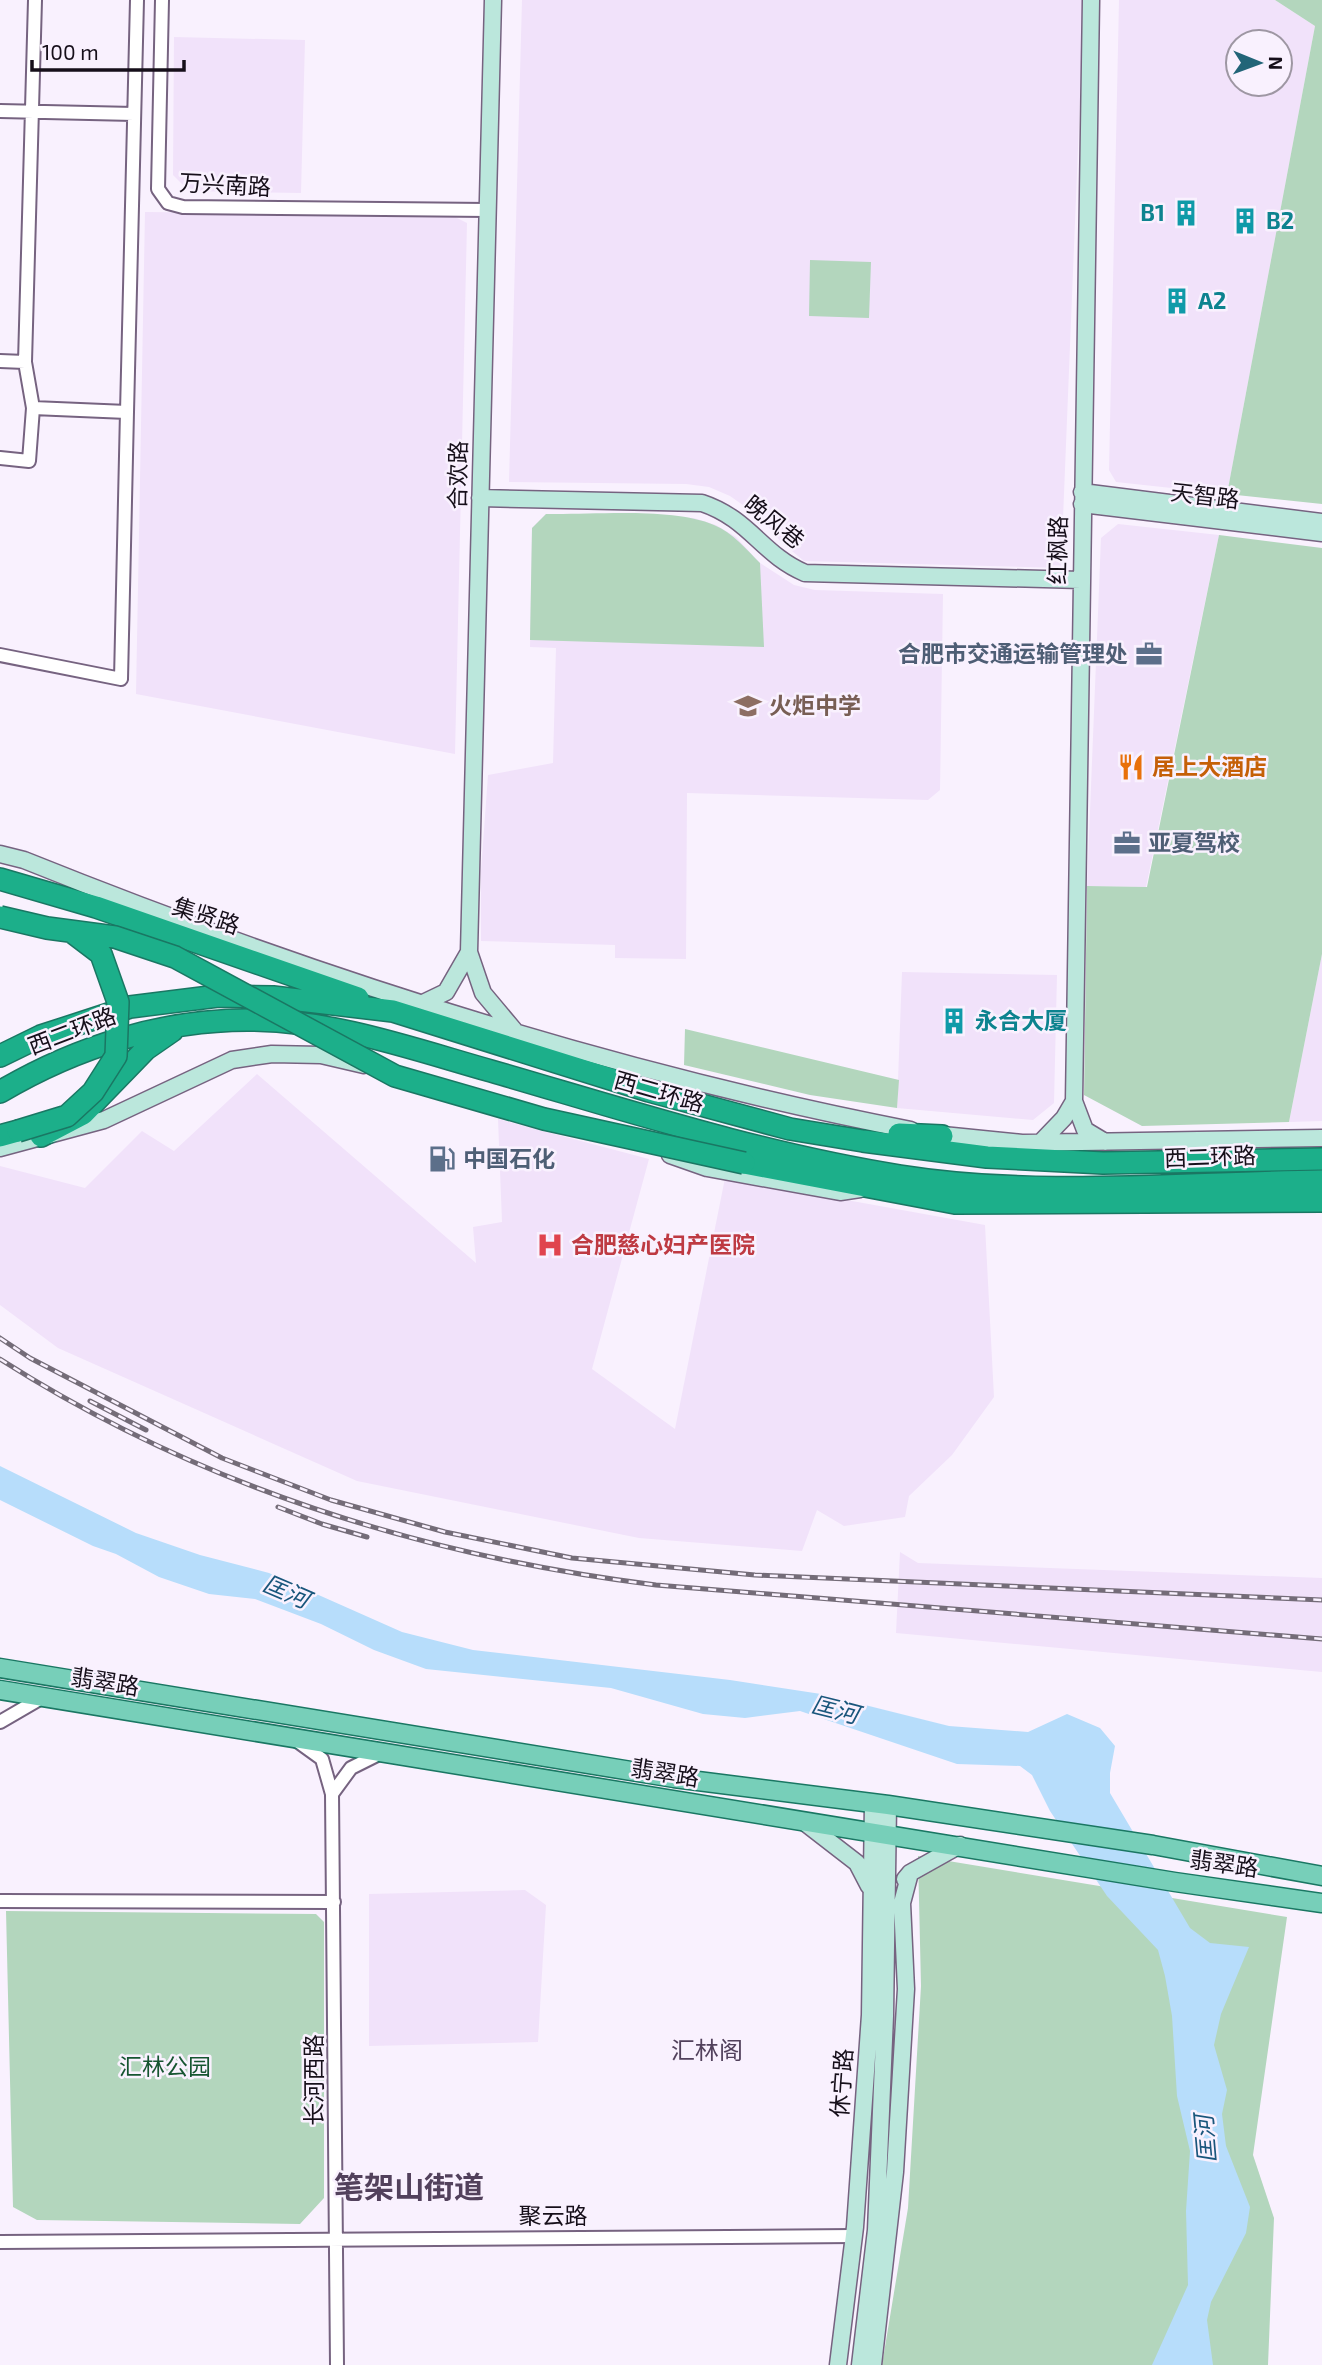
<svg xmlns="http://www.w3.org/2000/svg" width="1322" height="2365" viewBox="0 0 1322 2365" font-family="'Exo 2','Noto Sans SC',sans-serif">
<rect width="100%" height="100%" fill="#f9f1fe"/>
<!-- built -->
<path fill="#f1e2fa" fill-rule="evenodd" d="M522,0h562l-23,568 -257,-7 -23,-19 -21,-25 -30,-21 -21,-9 -23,-3 -177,-2z
M1119,0h156l40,26 -88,468 -111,-12 -7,-12zM1238,42h42v42h-42z
M174,37l131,3 -4,153 -112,-2 -16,-16z
M145,212l306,3 16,8 -12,531 -319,-60z
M546,514l148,4 22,7 20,12 24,26 34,22 21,5 128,4 -3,196 -12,10 -241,-7 -1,166 -71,-1v-13l-134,-4v-70l7,-96 65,-12 3,-115 -26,-1 2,-119z
M1118,524l101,11 -73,352 -59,-1 14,-348z
M1322,954v167l-33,1z
M902,972l155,3 -3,128 -21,17 -136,-12z
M257,1074l219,189 -3,-36 29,-5 -4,-103 151,40 -57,210 83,60 50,-251 260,47 9,172 -42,58 -43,41 -4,21 -61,9 -27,-16 -15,41 -163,-13 -282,-57 -299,-133 -58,-43v-139l85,22 57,-57 32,20z
M900,1552l18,11 404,15v94l-426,-39z
M525,1890l21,15 -8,137 -169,4v-152z"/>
<!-- green -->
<path fill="#b3d6bd" d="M1275,0h47v504l-95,-10 88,-468z
M810,260l61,2 -2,56 -60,-2z
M546,514c47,1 126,-7 168,11 19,8 32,24 46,38l4,84 -234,-7 2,-112z
M1219,535l103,13v406l-33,168 -147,4 -58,-31 3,-209 60,1z
M685,1029l214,51 -2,28 -87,-13 -126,-30z
M918,1856l369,61 -34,238 21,63 -6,147h-386l26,-157 13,-222z
M6,1911l310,3 8,8v276l-24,26 -263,-4 -24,-13z"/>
<!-- water -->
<path fill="#b7ddfb" d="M0,1466l136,67 64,22 69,18 133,59 71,18 257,30 91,14 128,32 79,6 39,-18 33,14 15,18 -5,27v20l80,135 20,15 39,4 -28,67 -7,31 13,45 -5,24 4,32 24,61 -4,26 -35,69 -4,18 6,45h-61l36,-80 -2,-74 4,-60 -13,-55 -5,-80 -7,-40 -7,-26 -51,-54 -57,-85 -18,-36 -12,-9 -63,-2 -157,-53 -55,7 -42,-4 -92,-26 -185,-19 -52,-19 -53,-26 -66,-25 -46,-5 -50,-17 -43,-23 -23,-8 -93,-46z"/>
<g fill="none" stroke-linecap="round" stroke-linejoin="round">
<!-- street casing -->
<g stroke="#766380" stroke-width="16">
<path id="street" d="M162,0l-4,189 10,14 15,4 305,3
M0,111l134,3
M0,361l25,1 8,46
M25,362l10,-362
M0,458l29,3 4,-53 94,4 10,-412
M0,655l121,24 6,-267
M0,1722l43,-25
M297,1741l25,18 10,35 19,-26 32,-16
M332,1794l5,571
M0,1901l334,1
M0,2242l854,-6"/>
</g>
<!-- secondary casing -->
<g stroke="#766380" stroke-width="19">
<path id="secondary" d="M493,0l-24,952 14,41 31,37
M1091,0l-17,1101 11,29 20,12
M1082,492l240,30
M480,498l222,5c48,16 60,52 103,70l276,7
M1082,504l240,29
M0,854l24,6c286,115 583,211 887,270
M423,1003l23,-11 23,-40
M933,1134l89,9 300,-5
M1040,1143l24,-25 10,-17
M0,1148l104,-28 128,-60 40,-6 49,1 43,10
M670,1155l37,13 133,24 20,-3
M804,1822l53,41 12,23
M905,1879l5,-6 50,-28
M838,2365l17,-138 15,-212 3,-212
M860,2365l16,-135 9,-214 3,-211
M873,2365l22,-193 11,-183 -4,-86 8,-30"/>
</g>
<!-- primary casing -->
<g stroke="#1a7763" stroke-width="21">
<path id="primary" d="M0,1668l674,110 214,27 265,40 169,31
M0,1690l1175,192 147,21"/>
</g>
<!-- highway casing -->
<g stroke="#1a7763" stroke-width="24">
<path id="highway" d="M0,879l96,28 262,91
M0,1056l41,-20 89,-29 88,-11 55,1 120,14 256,80 141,38 73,12 124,16 116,6 219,-4
M0,1092c76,-45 164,-73 252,-72 83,1 161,29 239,51 135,39 270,83 409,105 139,22 282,7 422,5
M899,1134l43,2
M0,1136l18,-5
M41,1136l42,-22 63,-65 26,-18
M744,1163l211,40 367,-2"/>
</g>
<!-- street -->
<use href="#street" stroke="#fff" stroke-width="12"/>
<!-- secondary -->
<use href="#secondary" stroke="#bbe7dc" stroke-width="16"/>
<!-- primary -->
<use href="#primary" stroke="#77cfb9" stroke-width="18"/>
<!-- highway -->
<use href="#highway" stroke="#1caf8a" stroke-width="21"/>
<!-- rail casing -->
<g stroke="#746c78" stroke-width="5">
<path id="rail" d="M0,1338l30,20 192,100 109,42 114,32 127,26 183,17 567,25
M0,1359c199,127 423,197 656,226l666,54
M90,1401l56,29
M278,1507l44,17 45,13"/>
</g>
<!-- rail -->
<use href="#rail" stroke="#f9f1fe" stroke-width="2.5" stroke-dasharray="8" stroke-linecap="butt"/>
<!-- highway-bridge casing -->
<g stroke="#1a7763" stroke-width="24" stroke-linecap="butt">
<path id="highway-bridge" d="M0,917l47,11 68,9 60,20 220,119 149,43 200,44
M18,1131l49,-15 26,-24 23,-36 2,-54 -17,-48 -29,-22"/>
</g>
<!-- highway-bridge -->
<use href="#highway-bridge" stroke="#1caf8a" stroke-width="21"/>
</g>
<!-- icons -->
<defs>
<g id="building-bare" transform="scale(2.1)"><path d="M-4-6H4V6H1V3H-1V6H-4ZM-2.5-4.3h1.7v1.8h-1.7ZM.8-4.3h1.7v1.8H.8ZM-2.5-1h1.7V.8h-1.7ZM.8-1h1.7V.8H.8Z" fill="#0f9aa8" stroke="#f9f1fe" stroke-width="2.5" paint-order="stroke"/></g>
<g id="office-bare" transform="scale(2.1)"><path d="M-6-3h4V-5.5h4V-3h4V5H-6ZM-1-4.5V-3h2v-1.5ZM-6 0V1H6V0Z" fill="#5c6f8a" stroke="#f9f1fe" stroke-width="2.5" paint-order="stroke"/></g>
<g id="school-bare" transform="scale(2.1)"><path d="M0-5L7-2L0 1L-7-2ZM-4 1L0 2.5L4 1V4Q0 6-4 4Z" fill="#8d6e63" stroke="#f9f1fe" stroke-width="2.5" paint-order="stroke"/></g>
<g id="restaurant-bare" transform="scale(2.1)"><path d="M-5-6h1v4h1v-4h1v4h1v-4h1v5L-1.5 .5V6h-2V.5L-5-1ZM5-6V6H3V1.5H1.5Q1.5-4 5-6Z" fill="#e8710a" stroke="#f9f1fe" stroke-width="2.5" paint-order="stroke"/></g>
<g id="fuel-bare" transform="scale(2.1)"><path d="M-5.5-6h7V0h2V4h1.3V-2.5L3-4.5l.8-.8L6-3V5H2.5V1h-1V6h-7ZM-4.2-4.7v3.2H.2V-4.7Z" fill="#5c6f8a" stroke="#f9f1fe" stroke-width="2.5" paint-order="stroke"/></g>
<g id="hospital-bare" transform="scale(2.1)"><path d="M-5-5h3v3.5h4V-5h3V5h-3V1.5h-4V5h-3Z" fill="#e0444e" stroke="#f9f1fe" stroke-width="2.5" paint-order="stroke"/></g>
</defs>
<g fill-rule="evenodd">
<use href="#building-bare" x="1186" y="213"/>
<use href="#building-bare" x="1245" y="221"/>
<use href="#building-bare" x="1177" y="301"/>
<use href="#office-bare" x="1149" y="654"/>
<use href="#school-bare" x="748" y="706"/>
<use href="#restaurant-bare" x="1131" y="767"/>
<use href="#office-bare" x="1127" y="843"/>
<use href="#building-bare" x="954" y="1021"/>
<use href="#fuel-bare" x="442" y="1159"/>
<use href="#hospital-bare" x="550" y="1245"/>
</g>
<g text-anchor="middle" stroke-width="5" stroke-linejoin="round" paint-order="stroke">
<!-- street labels -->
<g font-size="23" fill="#160f1a" stroke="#f9f1fe">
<text transform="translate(225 185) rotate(3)" y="8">万兴南路</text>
<text transform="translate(458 475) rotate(-89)" y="8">合欢路</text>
<text transform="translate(1205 496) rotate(7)" y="8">天智路</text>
<text transform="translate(774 522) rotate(39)" y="8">晚风巷</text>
<text transform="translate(1058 550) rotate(-89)" y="8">红枫路</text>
<text transform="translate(206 916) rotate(18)" y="8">集贤路</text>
<text transform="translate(72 1031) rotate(-21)" y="8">西二环路</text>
<text transform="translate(659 1092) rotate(16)" y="8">西二环路</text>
<text transform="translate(1210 1157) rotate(-2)" y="8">西二环路</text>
<text transform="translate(105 1682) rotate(9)" y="8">翡翠路</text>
<text transform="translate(665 1773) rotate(9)" y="8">翡翠路</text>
<text transform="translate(1224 1864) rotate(8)" y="8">翡翠路</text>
<text transform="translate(314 2080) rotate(-90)" y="8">长河西路</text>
<text transform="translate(842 2083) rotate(-86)" y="8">休宁路</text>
<text x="553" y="2224">聚云路</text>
</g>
<!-- culture labels -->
<g font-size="23" font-weight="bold" fill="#0d838f" stroke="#f9f1fe" text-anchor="start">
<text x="1165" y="221" text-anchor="end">B1</text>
<text x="1266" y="229">B2</text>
<text x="1198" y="309">A2</text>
<text x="975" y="1029">永合大厦</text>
</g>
<!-- service labels -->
<g font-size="23" font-weight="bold" fill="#4e5e75" stroke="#f9f1fe" text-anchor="start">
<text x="1128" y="662" text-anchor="end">合肥市交通运输管理处</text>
<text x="1148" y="851">亚夏驾校</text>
<text x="463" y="1167">中国石化</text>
</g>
<!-- education labels -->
<g font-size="23" font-weight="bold" fill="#785e54" stroke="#f9f1fe" text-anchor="start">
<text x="769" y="714">火炬中学</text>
</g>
<!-- food labels -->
<g font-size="23" font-weight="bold" fill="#c56008" stroke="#f9f1fe" text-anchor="start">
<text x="1152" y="775">居上大酒店</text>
</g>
<!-- health labels -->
<g font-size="23" font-weight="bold" fill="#be3a42" stroke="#f9f1fe" text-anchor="start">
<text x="571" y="1253">合肥慈心妇产医院</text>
</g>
<!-- park labels -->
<g font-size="23" fill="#165531" stroke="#f9f1fe">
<text x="165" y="2075">汇林公园</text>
</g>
<!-- water labels -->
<g font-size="24" font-style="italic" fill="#19567c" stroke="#f9f1fe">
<text transform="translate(286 1592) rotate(23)" y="8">匡河</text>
<text transform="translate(835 1710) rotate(14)" y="8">匡河</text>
<text transform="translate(1206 2139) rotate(-95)" y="8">匡河</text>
</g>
<!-- neighbourhood labels -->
<g font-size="24" fill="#52415c" stroke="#f9f1fe">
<text x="707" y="2059">汇林阁</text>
</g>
<!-- district labels -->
<g font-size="30" font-weight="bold" fill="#52415c" stroke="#f9f1fe">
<text x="409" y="2198">笔架山街道</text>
</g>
</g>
<!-- north arrow -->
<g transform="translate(1259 63) rotate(91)"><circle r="33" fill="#f9f1fe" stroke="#9e97a3" stroke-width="2"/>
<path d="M0-5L12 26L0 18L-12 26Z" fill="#226578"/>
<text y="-10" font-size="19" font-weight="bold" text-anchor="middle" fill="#160f1a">N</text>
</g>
<!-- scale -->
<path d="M32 60v10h152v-10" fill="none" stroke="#160f1a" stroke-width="3.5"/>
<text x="42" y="60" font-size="21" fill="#160f1a" stroke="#f9f1fe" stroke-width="5" paint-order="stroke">100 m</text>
</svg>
